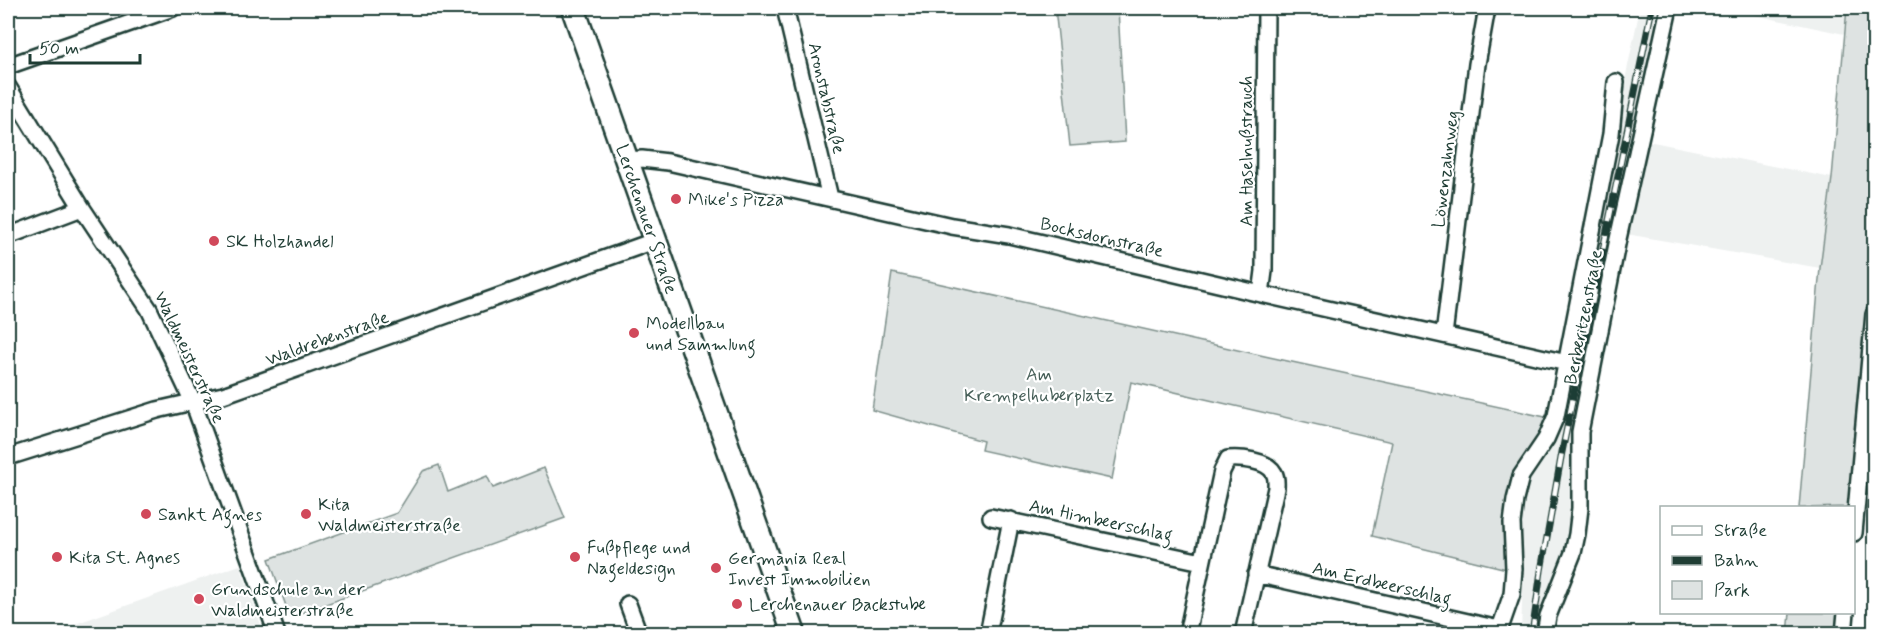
<svg xmlns="http://www.w3.org/2000/svg" width="1882" height="641" viewBox="0 0 1882 641" font-family="Mynerve,sans-serif">
<rect width="100%" height="100%" fill="#fff"/>
<filter id="ink" filterUnits="userSpaceOnUse"><feTurbulence type="fractalNoise" baseFrequency=".0167" numOctaves="2"/><feDisplacementMap in="SourceGraphic" scale="12" xChannelSelector="R" yChannelSelector="G"/><feConvolveMatrix kernelMatrix="1 2 1 2 8 2 1 2 1" color-interpolation-filters="sRGB"/></filter>
<g filter="url(#ink)">
<!-- built -->
<path fill="#eef1f0" d="M1640,8h20l-27,130 199,40 -12,90 -205,-36 -40,197 -1,105 -32,99h-21l2,-60 -12,-3 12,-94 29,-40 46,-208 27,-148z
M1721,8h126l-3,26z
M240,565l24,68h-214z"/>
<!-- green -->
<path fill="#dee3e2" stroke="#7e908b" stroke-width="1.5" d="M1055,8h63l7,134 -55,4z
M1847,8h27v241l-23,258 -52,1 21,-240 12,-90z
M892,273l377,84 290,63 -36,56 -12,94 -139,-34 20,-94 -261,-60 -19,97 -131,-29 2,-9 -111,-31z
M439,465l9,27 39,-16 6,12 51,-20 21,50 -275,99 -21,-58 128,-46 26,-42z
M1790,613h51l-2,20 -51,1z"/>
<g fill="none" stroke-linecap="round" stroke-linejoin="round">
<!-- street casing -->
<g stroke="#1f3d34" stroke-width="20">
<path id="street" d="M785,8l45,190
M8,66l165,-58
M8,87l74,121 67,101 44,93 84,232
M626,160l16,-1 26,3 284,64 57,9 252,59 306,69
M8,236l74,-28
M1261,294l3,-23 2,-263
M1444,335l33,-271 10,-56
M8,457l149,-47 66,-15 431,-154
M991,517l211,45
M1854,533l20,-219
M1256,574l243,55
M628,604l11,30
M988,634l23,-114
M1187,634l35,-163 6,-12c13,-1 39,1 46,14 3,5 2,10 2,15l-33,146
M1498,634l14,-40 2,-25 -2,-46 3,-23 6,-24 25,-37 10,-23 55,-282 5,-52
M1545,634l3,-18 25,-63 4,-19 3,-26v-76l38,-193 51,-231
M1844,634l2,-22"/>
</g>
<!-- secondary casing -->
<g stroke="#1f3d34" stroke-width="27">
<path id="secondary" d="M573,8l221,626"/>
</g>
<!-- street -->
<use href="#street" stroke="#fff" stroke-width="15"/>
<!-- secondary -->
<use href="#secondary" stroke="#fff" stroke-width="22"/>
<!-- rail casing -->
<g stroke="#1f3d34" stroke-width="7">
<path id="rail" d="M1532,634l9,-63 21,-119 90,-444"/>
</g>
<!-- rail -->
<use href="#rail" stroke="#fff" stroke-width="4.5" stroke-dasharray="14" stroke-linecap="butt"/>
</g>
</g>
<!-- markers -->
<g fill="#d1495b" stroke="#fff" stroke-width="2">
<circle cx="676" cy="199" r="6"/>
<circle cx="214" cy="241" r="6"/>
<circle cx="634" cy="333" r="6"/>
<circle cx="146" cy="514" r="6"/>
<circle cx="306" cy="514" r="6"/>
<circle cx="57" cy="557" r="6"/>
<circle cx="575" cy="557" r="6"/>
<circle cx="716" cy="568" r="6"/>
<circle cx="199" cy="599" r="6"/>
<circle cx="737" cy="604" r="6"/>
</g>
<g text-anchor="middle" stroke-width="4.5" stroke-linejoin="round" paint-order="stroke">
<!-- street labels -->
<g font-size="18" fill="#1f3d34" stroke="#fff">
<text transform="translate(827 98) rotate(77)" y="6">Aronstabstraße</text>
<text transform="translate(1246 151) rotate(-90)" y="6">Am Haselnußstrauch</text>
<text transform="translate(1445 169) rotate(-83)" y="6">Löwenzahnweg</text>
<text transform="translate(647 219) rotate(71)" y="6">Lerchenauer Straße</text>
<text transform="translate(1102 237) rotate(13)" y="6">Bocksdornstraße</text>
<text transform="translate(1583 317) rotate(-79)" y="6">Berberitzenstraße</text>
<text transform="translate(327 338) rotate(-20)" y="6">Waldrebenstraße</text>
<text transform="translate(190 357) rotate(65)" y="6">Waldmeisterstraße</text>
<text transform="translate(1101 520) rotate(12)" y="6">Am Himbeerschlag</text>
<text transform="translate(1382 583) rotate(13)" y="6">Am Erdbeerschlag</text>
</g>
<!-- poi labels -->
<g font-size="18" fill="#1f3d34" stroke="#fff" text-anchor="start">
<text x="688" y="205">Mike's Pizza</text>
<text x="226" y="247">SK Holzhandel</text>
<text x="646" y="329">Modellbau<tspan x="646" dy="21">und Sammlung</tspan></text>
<text x="318" y="510">Kita<tspan x="318" dy="21">Waldmeisterstraße</tspan></text>
<text x="158" y="520">Sankt Agnes</text>
<text x="587" y="553">Fußpflege und<tspan x="587" dy="21">Nageldesign</tspan></text>
<text x="69" y="563">Kita St. Agnes</text>
<text x="728" y="564">Germania Real<tspan x="728" dy="21">Invest Immobilien</tspan></text>
<text x="211" y="595">Grundschule an der<tspan x="211" dy="21">Waldmeisterstraße</tspan></text>
<text x="749" y="610">Lerchenauer Backstube</text>
</g>
<!-- park labels -->
<g font-size="18" fill="#455e57" stroke="#fff">
<text x="1039" y="380">Am<tspan x="1039" dy="21">Krempelhuberplatz</tspan></text>
</g>
</g>
<!-- margin -->
<rect width="1882" height="641" fill="none" stroke="#fff" stroke-width="30"/>
<rect x="15" y="15" width="1852" height="611" fill="none" stroke="#1f3d34" stroke-width="2" filter="url(#ink)"/>
<!-- legend -->
<rect x="1660" y="506" width="195" height="108" fill="#ffffff" stroke="#a5b1ae" stroke-width="1.5"/>
<rect x="1672" y="526" width="30" height="9" fill="#ffffff" stroke="#a5b1ae" stroke-width="1.5"/>
<text x="1714" y="536" font-size="18" fill="#1f3d34">Straße</text>
<rect x="1672" y="556" width="30" height="9" fill="#1f3d34" stroke="#a5b1ae" stroke-width="1.5"/>
<text x="1714" y="566" font-size="18" fill="#1f3d34">Bahn</text>
<rect x="1672" y="581" width="30" height="18" fill="#dee3e2" stroke="#a5b1ae" stroke-width="1.5"/>
<text x="1714" y="596" font-size="18" fill="#1f3d34">Park</text>
<!-- scale -->
<path d="M30 54v9h110v-9" fill="none" stroke="#1f3d34" stroke-width="3"/>
<text x="39" y="54" font-size="18" fill="#1f3d34" stroke="#ffffff" stroke-width="4.5" paint-order="stroke">50 m</text>
</svg>
